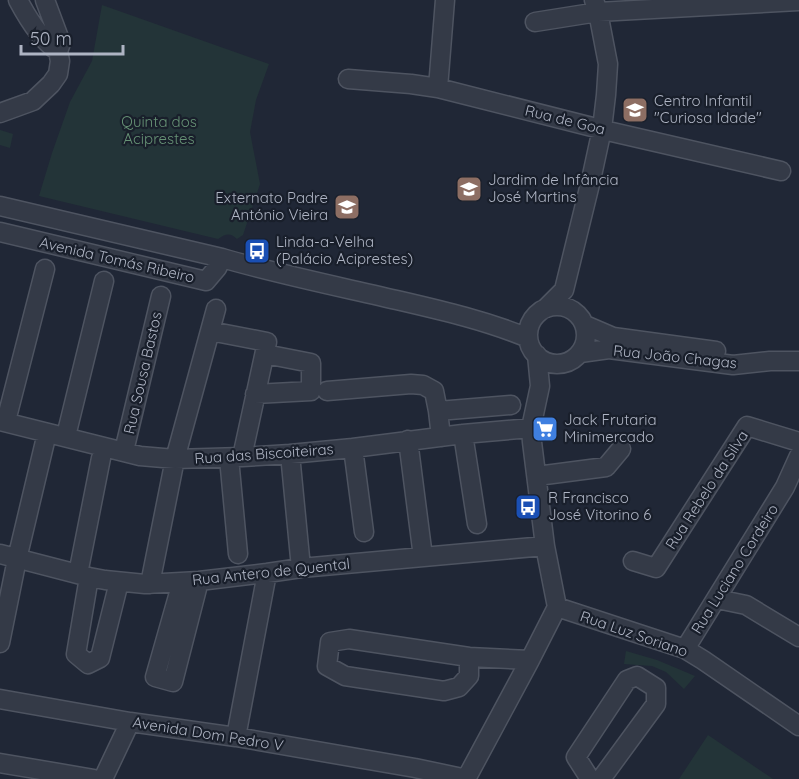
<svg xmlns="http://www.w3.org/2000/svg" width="799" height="779" viewBox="0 0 799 779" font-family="Quicksand,sans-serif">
<rect width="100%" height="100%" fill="#202736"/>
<!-- green -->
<path fill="#233438" d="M102,5l167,59 -13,36 -6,32 10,52 -17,51 -6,4c-7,-7 -12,-5 -19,0l-179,-43 13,-43 18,-51 22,-41z
M0,130l13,4 -3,14 -10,-3z
M626,651l31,9 38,16 -11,13 -18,-17 -14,-6 -28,-2z
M708,735l65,44h-94z"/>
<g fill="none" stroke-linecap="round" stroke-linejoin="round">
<!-- minor casing -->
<g stroke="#4e5461" stroke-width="21">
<path id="minor" d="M18,0c9,17 24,41 40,51
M535,22l63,-10 201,-11
M348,79l63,5 27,4 174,44 169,39
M438,88l7,-88
M0,113l33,-12 18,-17 7,-10 2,-13 -2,-10 3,-8 -16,-43
M0,206l222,52c59,17 119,29 179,43 43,10 86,20 127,37
M0,232l206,49 11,-13 5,-10
M528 335a29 29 0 1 1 58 0a29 29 0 1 1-58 0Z
M546,308l18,-18 27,-110 11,-51 4,-34 2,-31 -10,-52 -4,-12
M585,325l28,12 103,14
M210,331l57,11 -25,115
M580,353l29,-4 124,16 37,-4h29
M327,391l84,-7 12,1 11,6 4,20 3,26
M255,394l56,-3v-28l-46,-9
M438,411l73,-6
M0,421l140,35 35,3 67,-2 48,-3 63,-6 110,-14 68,-6
M6,421l39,-152
M463,434l14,90
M66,436l38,-155
M408,440l15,117
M353,448l11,84
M124,451l37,-155
M290,454l11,114
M229,458l9,96
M537,476l69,-9 15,-18
M0,554l89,23 16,3 40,4 54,-3 68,-8 34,-5 244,-22
M633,561l23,7 91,-142 52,16
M78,574l23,-116
M89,577l-13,77 12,10 12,-6 19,-76
M182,582l-27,95 18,5 26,-101
M150,584l25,-125 41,-150
M717,599l29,6 53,32
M557,607l128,42 18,11 96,66
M0,643l17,-84 30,-126
M685,649l100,-162 14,-31
M469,657v19l-10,11 -15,4 -99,-15 -18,-10 3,-24 19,-3 120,18 61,3
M0,699l130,23 106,15 179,31 52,11
M236,737l31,-164
M0,763l94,16
M103,779l27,-57
M466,779l64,-119 27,-53 -12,-61 -13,-104 -1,-14 9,-42 -3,-31
M590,779l-14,-22 51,-77 10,-4 19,12v16l-55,75"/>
</g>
<!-- minor -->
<use href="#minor" stroke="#343a47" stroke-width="18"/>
</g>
<!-- icons -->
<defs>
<g id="school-square" transform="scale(1.35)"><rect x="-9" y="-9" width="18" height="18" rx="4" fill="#8d6e63" stroke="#191f2b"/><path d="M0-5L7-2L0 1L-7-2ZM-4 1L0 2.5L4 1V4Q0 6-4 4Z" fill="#fff"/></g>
<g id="bus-square" transform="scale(1.35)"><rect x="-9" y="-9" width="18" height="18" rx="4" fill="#1a4fb4" stroke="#191f2b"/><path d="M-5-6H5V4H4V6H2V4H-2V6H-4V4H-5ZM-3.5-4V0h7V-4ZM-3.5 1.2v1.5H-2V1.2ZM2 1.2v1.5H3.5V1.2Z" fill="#fff"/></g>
<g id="supermarket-square" transform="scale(1.35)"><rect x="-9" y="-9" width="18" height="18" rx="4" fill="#3f7fe0" stroke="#191f2b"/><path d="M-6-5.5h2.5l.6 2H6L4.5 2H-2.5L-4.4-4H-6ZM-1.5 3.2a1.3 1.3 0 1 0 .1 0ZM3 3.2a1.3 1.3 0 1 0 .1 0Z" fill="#fff"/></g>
</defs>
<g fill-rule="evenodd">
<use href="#school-square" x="635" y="110"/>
<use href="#school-square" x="469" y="189"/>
<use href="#school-square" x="347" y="207"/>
<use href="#bus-square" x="257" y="251"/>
<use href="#supermarket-square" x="545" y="429"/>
<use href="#bus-square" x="528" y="507"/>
</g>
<g text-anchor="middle" stroke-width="4.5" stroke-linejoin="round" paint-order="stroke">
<!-- poi labels -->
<g font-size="15" fill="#aeb4c3" stroke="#191f2b" text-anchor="start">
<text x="654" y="106">Centro Infantil<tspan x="654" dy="17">"Curiosa Idade"</tspan></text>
<text x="488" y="185">Jardim de Infância<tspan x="488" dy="17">José Martins</tspan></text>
<text x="328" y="203" text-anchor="end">Externato Padre<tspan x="328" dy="17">António Vieira</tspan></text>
<text x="276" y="247">Linda-a-Velha<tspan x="276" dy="17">(Palácio Aciprestes)</tspan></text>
<text x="564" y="425">Jack Frutaria<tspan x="564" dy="17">Minimercado</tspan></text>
<text x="548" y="503">R Francisco<tspan x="548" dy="17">José Vitorino 6</tspan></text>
</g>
<!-- street labels -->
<g font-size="15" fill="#aeb4c3" stroke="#191f2b">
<text transform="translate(565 120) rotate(14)" y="5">Rua de Goa</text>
<text transform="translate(117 260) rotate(13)" y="5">Avenida Tomás Ribeiro</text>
<text transform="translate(675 357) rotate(6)" y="5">Rua João Chagas</text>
<text transform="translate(143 373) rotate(-77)" y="5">Rua Sousa Bastos</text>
<text transform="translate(264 454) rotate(-4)" y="5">Rua das Biscoiteiras</text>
<text transform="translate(707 490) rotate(-57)" y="5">Rua Rebelo da Silva</text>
<text transform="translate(735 569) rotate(-58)" y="5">Rua Luciano Cordeiro</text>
<text transform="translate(271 572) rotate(-6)" y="5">Rua Antero de Quental</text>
<text transform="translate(634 634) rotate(19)" y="5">Rua Luz Soriano</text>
<text transform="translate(208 734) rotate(9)" y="5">Avenida Dom Pedro V</text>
</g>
<!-- park labels -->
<g font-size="15" fill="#679376" stroke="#191f2b">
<text x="159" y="127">Quinta dos<tspan x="159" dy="17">Aciprestes</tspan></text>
</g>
</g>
<!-- scale -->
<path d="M21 45v9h102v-9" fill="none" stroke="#aeb4c3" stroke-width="3"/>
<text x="30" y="45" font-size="18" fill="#aeb4c3" stroke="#191f2b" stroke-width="4.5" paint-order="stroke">50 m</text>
</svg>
